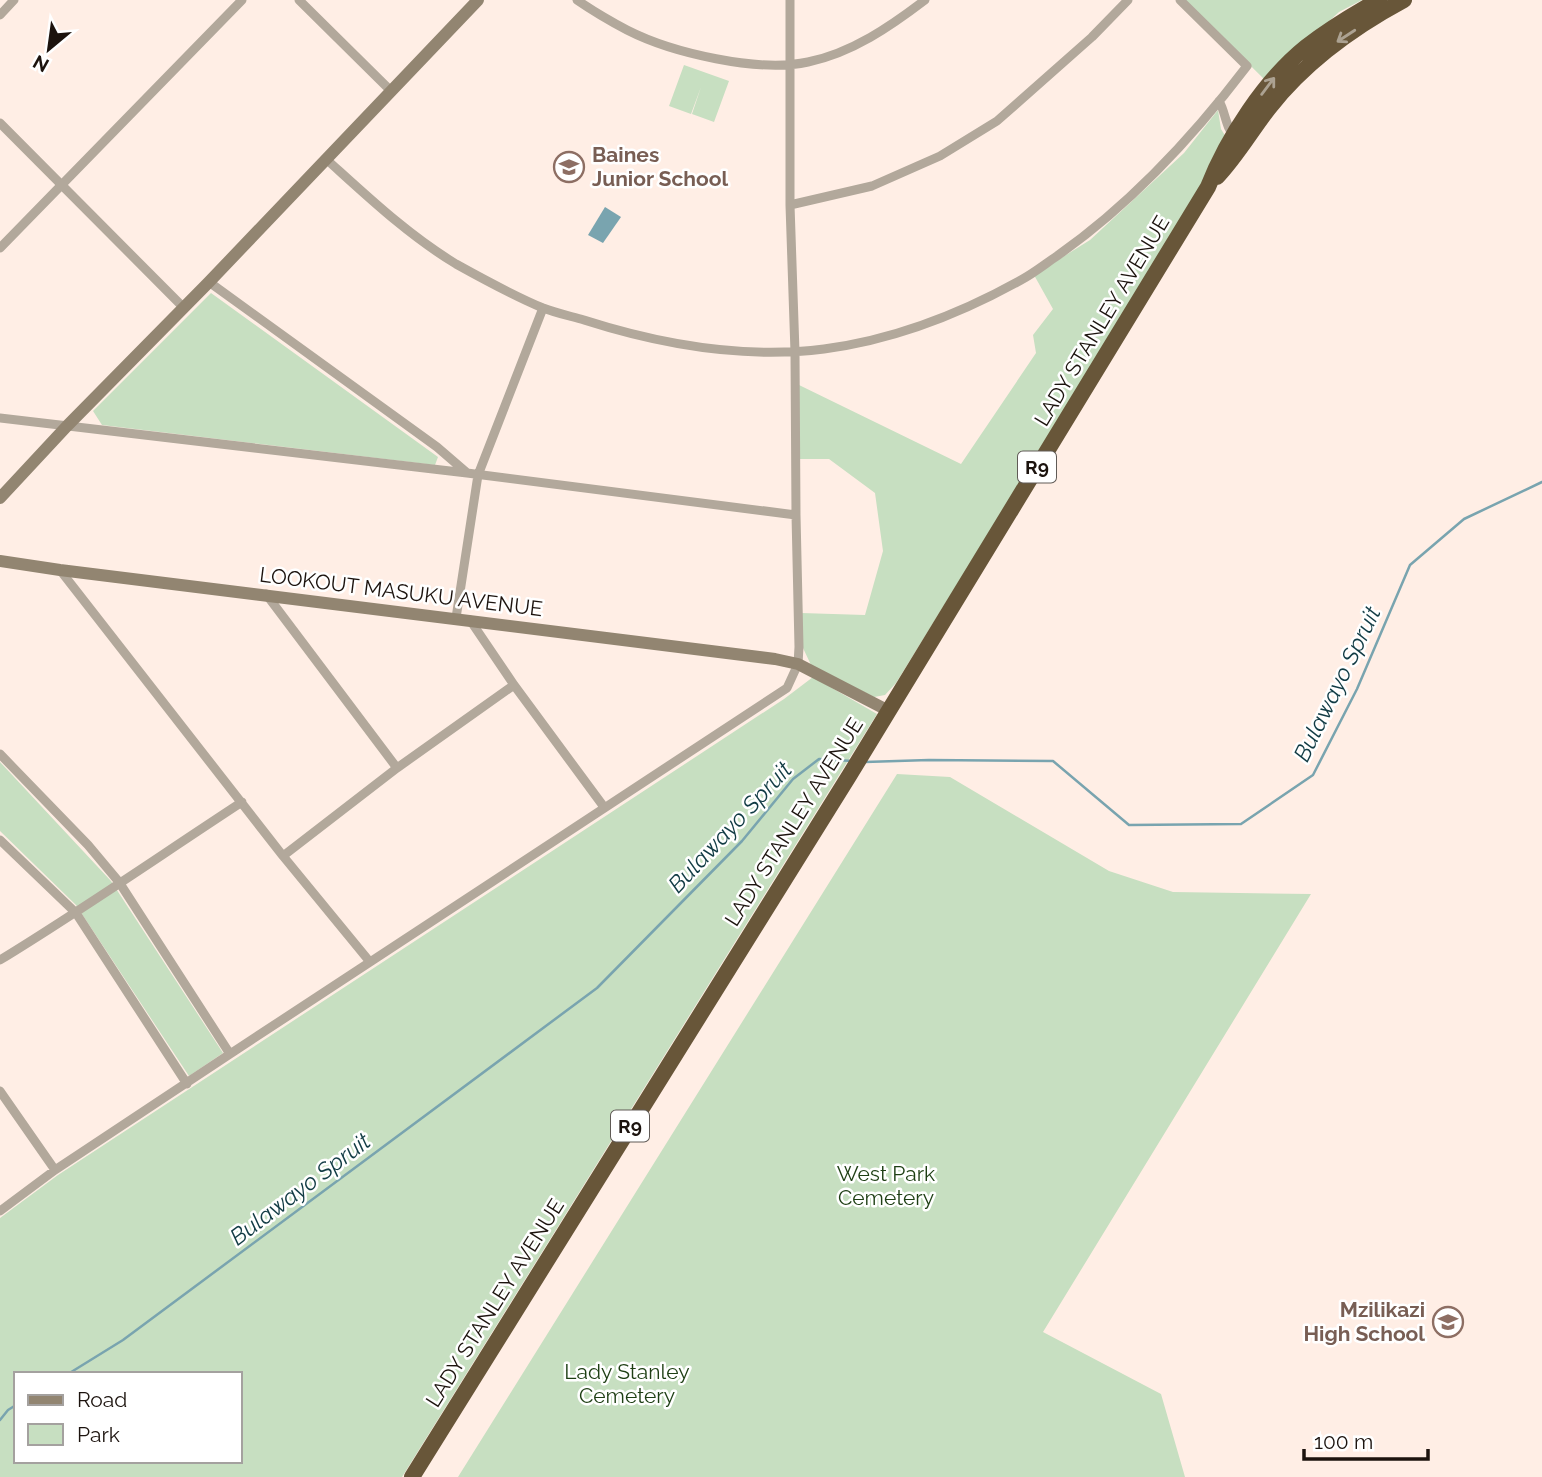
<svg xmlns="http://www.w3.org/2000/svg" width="1542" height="1477" viewBox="0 0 1542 1477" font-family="Raleway,sans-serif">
<rect width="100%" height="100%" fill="#ffeee5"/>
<!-- green -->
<path fill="#c7dfc1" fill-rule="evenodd" d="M1184,0h178l-23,12 -74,68z
M684,65l45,16 -15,41 -22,-8 9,-27 -10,27 -22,-8z
M1218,110l3,19 5,8 -24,51 -306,495 -11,12 -11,2 -63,-32 -8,-17 -2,-35 64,2 18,-64 -8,-58 -46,-34h-31l1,-74 162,79 75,-111 -3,-18 20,-26 -19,-34 56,-35 94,-87z
M211,293l227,164 -3,8 -333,-40 -9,-14z
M813,677l64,37 -475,763h-402v-259l58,-43 726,-476zM16,1374h224v87h-224z
M0,762l111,119 112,172 -34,23 -113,-171 -76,-74z
M897,774l53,3 159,94 64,21 138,2 -268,438 118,62 24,83h-727z"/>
<!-- water -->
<path fill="#79a4af" d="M605,207l16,10 -18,26 -15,-8z"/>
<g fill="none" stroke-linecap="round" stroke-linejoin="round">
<!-- stream -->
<path stroke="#79a4af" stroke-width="2.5" d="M865,762l64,-2 124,1 76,64 112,-1 72,-49 44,-86 53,-124 54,-46 78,-37
M68,1374l55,-34 474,-352 145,-147 51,-62 26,-20 33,2
M0,1420l8,-10 8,-5"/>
<!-- street -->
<path stroke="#b2a89b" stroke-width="9" d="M299,0l92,91
M577,0c16,11 33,21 50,30 45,23 132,43 181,32 44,-9 83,-36 117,-62
M0,15l14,-15
M1219,101c7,12 6,26 16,36
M0,123l184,185
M326,159c41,37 82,76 130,105 27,15 58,32 87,44 13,5 27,8 41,12 75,24 160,39 240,29 69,-9 136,-35 197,-69 13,-7 24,-16 36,-24 74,-52 136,-119 190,-190l-67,-66
M790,205l82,-19 68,-30 57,-35 95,-84 36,-37
M0,248l242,-248
M209,282l228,165 29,25
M0,418l467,55 329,42
M60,570l223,286 87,106
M266,594l131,174
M456,618l22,-143 65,-167
M470,620l44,65 90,122
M0,754l88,91 31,37 111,172
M0,840l76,73 111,171
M283,856l114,-88 117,-83
M0,960c82,-50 161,-105 242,-158
M0,1091l55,79
M0,1211l55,-41 175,-116 557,-366 11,-24 1,-17 -3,-132 -1,-163 -5,-147v-205"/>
<!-- secondary -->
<path stroke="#928571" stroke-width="12" d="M0,498l67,-72 142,-144 269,-282
M0,561l60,9 715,89 23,5 89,46"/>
<!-- highway -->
<path stroke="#685639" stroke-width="16" d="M1217,177c20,-21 34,-46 52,-69 36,-46 83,-80 135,-108
M412,1477l437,-701 359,-589c19,-49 57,-107 98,-140 23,-18 48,-33 73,-47"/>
</g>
<!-- one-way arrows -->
<defs><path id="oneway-shaft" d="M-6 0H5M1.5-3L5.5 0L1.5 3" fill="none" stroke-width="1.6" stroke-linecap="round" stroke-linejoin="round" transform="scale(1.75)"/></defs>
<g stroke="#aca292">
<use href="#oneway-shaft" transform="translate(1346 36) rotate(147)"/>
<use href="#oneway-shaft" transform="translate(1268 86) rotate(-53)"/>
</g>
<!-- icons -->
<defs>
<g id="school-ring" transform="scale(1.575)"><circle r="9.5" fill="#fff" stroke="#8d6e63" stroke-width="1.5"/><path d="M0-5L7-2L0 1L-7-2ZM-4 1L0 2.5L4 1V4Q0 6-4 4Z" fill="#8d6e63"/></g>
</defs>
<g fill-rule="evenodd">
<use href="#school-ring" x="569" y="167"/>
<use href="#school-ring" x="1448" y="1322"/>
</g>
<g text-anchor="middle" stroke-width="5" stroke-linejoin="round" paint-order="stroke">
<!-- shield labels -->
<g fill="#fff" stroke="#605a56" stroke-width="2">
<rect x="1018" y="451.5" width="38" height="31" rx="5"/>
<rect x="611" y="1110.5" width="38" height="31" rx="5"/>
</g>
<g font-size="19" font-weight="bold" fill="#1c130e">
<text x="1037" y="474">R9</text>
<text x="630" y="1133">R9</text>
</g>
<!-- education labels -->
<g font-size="21" font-weight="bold" fill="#785e54" stroke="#fff" text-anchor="start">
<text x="592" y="162">Baines<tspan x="592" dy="24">Junior School</tspan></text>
<text x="1425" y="1317" text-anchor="end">Mzilikazi<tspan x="1425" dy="24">High School</tspan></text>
</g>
<!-- street labels -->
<g font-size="21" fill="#1c130e" stroke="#fff">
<text transform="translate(1102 321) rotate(-59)" y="7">LADY STANLEY AVENUE</text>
<text transform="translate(401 592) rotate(7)" y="7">LOOKOUT MASUKU AVENUE</text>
<text transform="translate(794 822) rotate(-58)" y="7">LADY STANLEY AVENUE</text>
<text transform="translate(495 1303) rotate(-58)" y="7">LADY STANLEY AVENUE</text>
</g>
<!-- park labels -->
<g font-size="21" fill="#1d3e13" stroke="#fff">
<text x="886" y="1181">West Park<tspan x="886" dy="24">Cemetery</tspan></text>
<text x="627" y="1379">Lady Stanley<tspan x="627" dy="24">Cemetery</tspan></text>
</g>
<!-- water labels -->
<g font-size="23" font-style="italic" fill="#113b44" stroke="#fff">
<text transform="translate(1337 684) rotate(-64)" y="8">Bulawayo Spruit</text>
<text transform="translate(730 827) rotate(-47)" y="8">Bulawayo Spruit</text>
<text transform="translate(300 1189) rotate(-37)" y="8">Bulawayo Spruit</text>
</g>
</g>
<!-- legend -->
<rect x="14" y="1372" width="228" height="91" fill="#ffffff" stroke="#a4a19f" stroke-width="2"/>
<rect x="28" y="1395" width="35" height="10" fill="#928571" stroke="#a4a19f" stroke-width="2"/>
<text x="77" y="1407" font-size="21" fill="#1c130e">Road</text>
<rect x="28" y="1424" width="35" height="21" fill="#c7dfc1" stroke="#a4a19f" stroke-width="2"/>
<text x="77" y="1442" font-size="21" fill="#1c130e">Park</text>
<!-- north arrow -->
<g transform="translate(49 49) rotate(209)" stroke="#ffffff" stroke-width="5" paint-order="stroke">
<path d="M0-5L12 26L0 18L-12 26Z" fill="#1c130e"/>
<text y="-10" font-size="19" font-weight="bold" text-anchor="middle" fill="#1c130e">N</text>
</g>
<!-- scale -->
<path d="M1304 1449v10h124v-10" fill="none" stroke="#1c130e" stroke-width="3.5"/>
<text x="1314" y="1449" font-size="21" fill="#1c130e" stroke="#ffffff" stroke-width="5" paint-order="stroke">100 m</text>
</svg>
